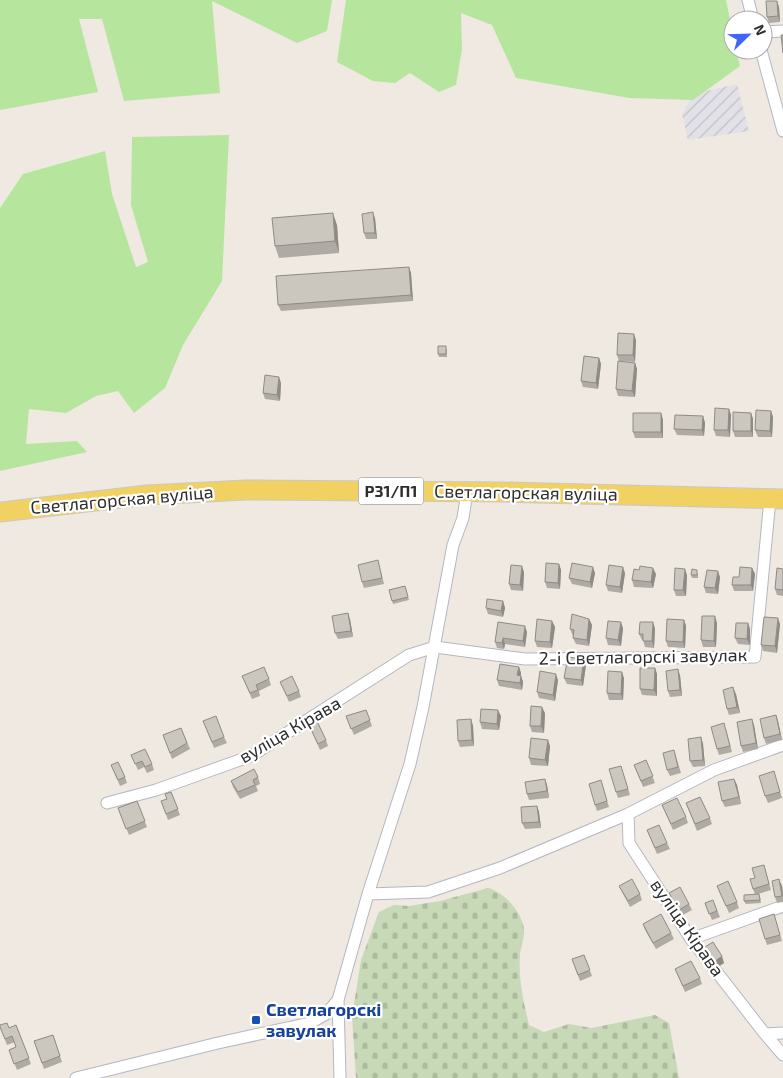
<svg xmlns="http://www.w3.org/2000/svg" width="783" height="1078" viewBox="0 0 783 1078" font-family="'Exo 2',sans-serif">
<defs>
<pattern id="industrial-furrows" width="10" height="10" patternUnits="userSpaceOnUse" patternTransform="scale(1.25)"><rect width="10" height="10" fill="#e3e1e8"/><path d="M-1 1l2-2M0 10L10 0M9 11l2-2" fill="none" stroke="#c3c1c7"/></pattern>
<pattern id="cemetery-stones" width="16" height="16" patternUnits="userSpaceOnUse" patternTransform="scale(1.25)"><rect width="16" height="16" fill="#c8d9b8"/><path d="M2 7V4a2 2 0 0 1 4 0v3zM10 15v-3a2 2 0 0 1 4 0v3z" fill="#acbb9e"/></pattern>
</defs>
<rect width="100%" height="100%" fill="#efe9e1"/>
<!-- industrial -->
<path fill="url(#industrial-furrows)" d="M737,84l12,47 -61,9 -6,-26 11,-20z"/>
<!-- grass -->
<path fill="#b6e59e" d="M0,0h332l-5,31 -30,12 -85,-42 8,92 -96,8 -22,-82h-23l19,73 -98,18z
M346,0h380l7,34v16h3l4,16 -47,34 -64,-2 -113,-20 -24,-53 -31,-12 1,36 -6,36 -17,7 -29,-19 -15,10 -22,-2 -36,-19z
M229,135l-7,146 -39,64 -18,43 -31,25 -16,-22 -22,5 -30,17 -37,-4 -3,35 51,-3 10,11 -87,19v-263l23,-34 82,-23 7,43 24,73 12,-5 -17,-57 1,-68z"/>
<!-- cemetery -->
<path fill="url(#cemetery-stones)" d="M488,888c16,4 34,24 36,41 1,9 -4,19 -4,27 -2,23 4,47 9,69l15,7 25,-8 23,4 63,-13 14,8 10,55h-323l-4,-61 9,-57 18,-48 15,-7 15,1 31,-5z"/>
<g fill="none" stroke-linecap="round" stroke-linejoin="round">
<!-- minor casing -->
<g stroke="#b4b7c1" stroke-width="13">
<path id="minor" d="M748,0l5,20
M763,32l20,-1
M761,50l22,81
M107,803l49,-13 95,-34 158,-101 26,-8 90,12 230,-2 15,-158
M368,894l60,-2 72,-24 128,-54
M691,939l92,-33
M783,1033l-18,1 18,21
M765,1034l-74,-95 -62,-96 -1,-29 86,-44 69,-25
M76,1078l142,-35 92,-20 16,-9 12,-14
M340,1078l-2,-78 30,-106 42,-130 13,-57 30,-162 10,-27 4,-26"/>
</g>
<!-- primary casing -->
<g stroke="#c9c9c9" stroke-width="21">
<path id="primary" d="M0,512l147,-17 99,-5 257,2 280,7"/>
</g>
<!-- minor -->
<use href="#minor" stroke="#fff" stroke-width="11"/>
<!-- primary -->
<use href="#primary" stroke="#f2d163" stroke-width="19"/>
</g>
<!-- wall -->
<path fill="#afaba4" d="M777,1l2,6 1,15 -11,1 -2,-6z
M375,218l2,21h-11l-2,-6z
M337,225l2,28 -60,5 -4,-12z
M409,267l2,6 2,28 -132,10 -3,-6z
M636,340l-1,22 -16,-1 -2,-6z
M447,349v8h-8l-1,-3z
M599,358l2,6 -3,25 -15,-2 -2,-6z
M635,363l2,6 -2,28 -17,-1 -2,-7z
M281,383l-1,18 -15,-2 -2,-6z
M729,409l2,6 -1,22 -14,-1 -2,-6z
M771,411l2,6 -1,20h-14l-3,-7z
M661,413l2,7v18h-28l-2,-6z
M751,413l2,6v18h-18l-2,-6z
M703,416l2,7 -1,13 -27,-1 -3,-6z
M378,560l6,24 -20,4 -2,-6z
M559,564l2,6 -1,19 -13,-1 -2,-6z
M752,568l3,6 -2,17h-19l-2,-6 7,-8z
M783,569v27l-6,-1 -2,-6z
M524,572l-1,19 -12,-1 -2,-6z
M595,573l-3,15 -20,-4 -3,-6z
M625,573l-3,20 -14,-2 -2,-6z
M698,573v5h-6l-1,-3z
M656,574l-3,14 -19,-1 -2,-7z
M687,575l-1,21h-10l-2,-6z
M720,577l-2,17 -12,-1 -2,-6z
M405,586l4,14 -16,4 -4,-14z
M503,601l2,7 -2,9 -15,-3 -2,-6z
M350,619l3,18 -15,2 -3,-6z
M589,619l3,6 -3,21 -13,-2 -3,-6 1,-2h-1l-3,-7z
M684,620l2,6 -1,22 -17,-1 -2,-6z
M552,621l3,6 -3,21 -15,-1 -2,-6z
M498,622l29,10 -2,15 -20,-3 -1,5 -7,-1 -2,-6z
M653,622l2,7 -1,19 -9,-1 -2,-7h-1l-3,-6z
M717,623l-1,24h-13l-2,-7z
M748,623l2,6v16l-12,-1 -3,-6z
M780,624l-3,29 -14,-2 -2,-6z
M623,628l-2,18 -13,-1 -2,-7z
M584,659l2,6 -3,21 -16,-2 -3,-6z
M519,667l2,6v3l2,6 -1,8 -23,-4 -2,-6z
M655,668l2,6v22l-15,-1 -2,-6z
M680,675l2,21 -12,1 -2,-6z
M242,676l27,3 2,6 -12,6 1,5 -8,3z
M624,678l-1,22h-14l-2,-7z
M558,680l-3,21 -16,-3 -2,-6z
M280,682l19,9 2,6 -12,5z
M736,694l4,19 -11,2 -2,-6z
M366,710l6,16 -18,9 -8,-19z
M545,713l-1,20 -12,-1 -2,-6z
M776,715l2,6 4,19 -16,4 -2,-6z
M501,716l-2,14 -17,-1 -2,-7z
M471,719l2,7 1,20 -14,1 -2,-6z
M203,721l21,16 3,6 -13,5z
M307,721l19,19 2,6 -8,4z
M754,725l4,24 -15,3 -2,-6z
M181,728l9,21 -18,10 -9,-24z
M726,729l6,23 -13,3 -2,-6z
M701,737l2,7 2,22 -12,1 -3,-6z
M550,746l-2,20 -17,-1 -2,-7z
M674,750l7,23 -11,3 -3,-6z
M131,755l21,9 2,6 -7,3 -3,-6 -6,3z
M646,760l9,23 -12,4 -9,-22z
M111,765l14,12 2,6 -7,3z
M621,766l9,29 -12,3 -2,-6z
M258,777l2,7 -4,2 2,5 -18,8 -7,-12 -2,-6z
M776,778l6,20 -14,5 -3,-7z
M545,779l2,6 2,13 -20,2 -2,-6z
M734,779l3,6 4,19 -16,3 -3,-6z
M603,787l6,20 -12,4 -2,-6z
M171,792l9,23 -12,5 -7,-19 6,-2z
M137,801l10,26 -18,8 -11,-27z
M686,803l24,15 2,6 -15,7z
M662,805l24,12 2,6 -15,7z
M537,806l2,6 2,16 -16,1 -3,-6z
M647,830l20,13 3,6 -13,5z
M764,865l7,25 -13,4 2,3 1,6 -15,1 -2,-3 11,-7 -2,-5 2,-11z
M619,886l21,8 2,6 -12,7 -8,-15z
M717,886l20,16 2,6 -10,5z
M782,886l1,7v9l-6,1 -2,-6z
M669,893l20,11 3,6 -11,6 -9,-16z
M713,900l7,17 -8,3 -7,-17z
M774,914l8,27 -15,4 -2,-6z
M643,924l28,9 3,6 -18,10 -11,-19z
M705,947l19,16 -8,5 -9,-15z
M584,955l8,21 -12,5 -8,-22z
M675,969l25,9 2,6 -17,8z
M16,1025l15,39 -14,6 -8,-20 7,-3 -1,-5 -8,3 -7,-18 9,1z
M53,1035l9,27 -18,7 -10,-28z"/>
<!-- shaded-wall -->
<path fill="#8e8b86" d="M777,1l2,6 1,15 -2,-6z
M373,212l2,6 2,21 -2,-6z
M333,213l4,12 2,28 -4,-12z
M409,267l2,6 2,28 -2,-6z
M634,334l2,6 -1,22 -2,-7z
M599,358l2,6 -3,25 -2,-6z
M635,363l2,6 -2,28 -3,-6z
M279,377l2,6 -1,18 -3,-6z
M729,409l2,6 -1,22 -2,-7z
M771,411l2,6 -1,20 -2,-6z
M661,413l2,7v18l-2,-6z
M751,413l2,6v18l-2,-6z
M703,416l2,7 -1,13 -2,-6z
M559,564l2,6 -1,19 -2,-6z
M522,566l2,6 -1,19 -3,-6z
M593,567l2,6 -3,15 -2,-6z
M623,567l2,6 -3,20 -2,-6z
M653,568l3,6 -3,14 -2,-6z
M752,568l3,6 -2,17 -2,-6z
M685,569l2,6 -1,21 -3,-6z
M718,571l2,6 -2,17 -3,-6z
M503,601l2,7 -2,9 -2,-6z
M348,613l2,6 3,18 -2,-6z
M715,616l2,7 -1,24 -2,-6z
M778,618l2,6 -3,29 -2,-7z
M589,619l3,6 -3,21 -2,-6z
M684,620l2,6 -1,22 -2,-6z
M552,621l3,6 -3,21 -2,-6z
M621,622l2,6 -2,18 -3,-6z
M653,622l2,7 -1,19 -2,-7z
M748,623l2,6v16l-3,-6z
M525,626l2,6 -2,15 -2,-6z
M503,638l2,6 -1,5 -2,-6z
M584,659l2,6 -3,21 -2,-6z
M519,667l2,6 -1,8 -3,-6z
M655,668l2,6v22l-3,-6z
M678,669l2,6 2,21 -2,-6z
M622,672l2,6 -1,22 -2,-6z
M556,674l2,6 -3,21 -2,-6z
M521,676l2,6 -1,8 -2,-7z
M733,687l3,7 4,19 -3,-6z
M542,707l3,6 -1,20 -3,-7z
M498,710l3,6 -2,14 -2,-6z
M776,715l2,6 4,19 -2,-6z
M471,719l2,7 1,20 -2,-6z
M752,719l2,6 4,24 -2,-6z
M701,737l2,7 2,22 -2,-6z
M548,740l2,6 -2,20 -3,-6z
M545,779l2,6 2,13 -2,-7z
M734,779l3,6 4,19 -2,-7z
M537,806l2,6 2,16 -2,-6z
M779,879l3,7 1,11 -1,-1z
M722,956l2,7 -8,5 -2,-6z"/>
<!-- building -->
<path fill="#cbc7bf" stroke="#8e8b86" d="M766,1h11l1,15 -11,1z
M781,35h2v18z
M373,212l2,21h-11l-2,-19z
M333,213l2,28 -60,5 -3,-28z
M409,267l2,28 -133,10 -2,-29z
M618,333l16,1 -1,21h-16z
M438,346h8v8h-8z
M584,356l15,2 -3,25 -15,-2z
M618,361l17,2 -3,28 -16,-2z
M265,375l14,2 -2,18 -14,-2z
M715,408l14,1 -1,21h-14z
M756,410l15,1 -1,20 -15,-1z
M733,412l18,1v18h-18z
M633,413h28v19h-28z
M675,415l28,1 -1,14 -28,-1z
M378,560l4,18 -20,4 -4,-17z
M546,563l13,1 -1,19 -13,-1z
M572,563l21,4 -3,15 -21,-4z
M511,565l11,1 -2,19 -11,-1z
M609,565l14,2 -3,20 -14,-2z
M640,566l13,2 -2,14 -19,-2 2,-11 5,1z
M740,567l12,1 -1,17h-19l1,-8h6z
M675,568l10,1 -2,21h-9z
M777,568l6,1v21l-8,-1z
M692,569l5,1v5h-6z
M707,570l11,1 -3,17 -11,-1z
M405,586l3,11 -16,4 -3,-11z
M487,599l16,2 -2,10 -15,-3z
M348,613l3,18 -16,2 -3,-17z
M572,614l17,5 -2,21 -14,-2 1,-8 -4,-1z
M702,616h13l-1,25 -13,-1z
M764,617l14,1 -3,28 -14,-1z
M537,619l15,2 -2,21 -15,-1z
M667,619l17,1 -1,22 -17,-1z
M608,621l13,1 -3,18 -12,-2z
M498,622l27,4 -2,15 -20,-3 -1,5 -7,-1z
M640,622h13l-1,19h-9v-7h-4z
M736,623h12l-1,16 -12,-1z
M568,657l16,2 -3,21 -17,-2z
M500,664l19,3 -2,8 4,1 -1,7 -23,-3z
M264,667l5,12 -13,6 2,5 -8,3 -8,-17z
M640,668h15l-1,22 -14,-1z
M678,669l2,21 -12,1 -2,-20z
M540,671l16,3 -3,21 -16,-3z
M608,671l14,1 -1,22 -14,-1z
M292,676l7,15 -12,5 -7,-14z
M733,687l4,20 -10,2 -4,-19z
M531,706l11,1 -1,19h-11z
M481,709l17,1 -1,14 -17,-2z
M366,710l4,10 -19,9 -5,-13z
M776,715l4,19 -16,4 -4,-19z
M216,716l8,21 -12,5 -9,-21z
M315,717l11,23 -8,4 -11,-23z
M471,719l1,21 -14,1 -1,-21z
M752,719l4,24 -15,3 -4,-24z
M724,723l6,23 -13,3 -6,-22z
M181,728l6,15 -17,10 -7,-18z
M701,737l2,23 -13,1 -2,-22z
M531,738l17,2 -3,20 -16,-2z
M145,749l7,15 -7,3 -3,-6 -7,3 -4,-9z
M674,750l4,17 -11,3 -4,-17z
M646,760l7,16 -12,5 -7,-16z
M118,762l7,15 -7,3 -7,-15z
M621,766l7,23 -12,3 -7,-23z
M254,769l4,8 -5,3 2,5 -17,7 -7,-11z
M774,771l6,21 -15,4 -6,-20z
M545,779l2,12 -20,3 -2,-12z
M734,779l5,18 -17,4 -4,-19z
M601,780l6,21 -12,4 -6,-21z
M171,792l7,17 -12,5 -5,-13 6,-2 -2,-5z
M700,797l10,21 -15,6 -9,-21z
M677,798l9,19 -15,7 -9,-19z
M137,801l8,20 -19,8 -8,-21z
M537,806l2,16 -17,1 -1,-16z
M659,825l8,18 -12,5 -8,-18z
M764,865l5,19 -16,5 -3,-10 5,-1 -3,-10z
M632,879l8,15 -12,7 -9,-15z
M779,879l3,17 -7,1 -3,-16z
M728,881l9,21 -11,4 -9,-20z
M680,887l9,17 -10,6 -10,-17z
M759,894l1,6 -16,1v-6z
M713,900l4,11 -8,3 -4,-11z
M661,914l10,19 -18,10 -10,-19z
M774,914l6,21 -15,4 -6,-20z
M713,942l9,14 -8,6 -9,-15z
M584,955l6,15 -12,5 -6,-16z
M691,961l9,17 -17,8 -8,-17z
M7,1023l2,5 7,-3 13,33 -15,6 -5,-14 7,-3 -4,-11 -7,3 -5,-12v-2z
M53,1035l7,21 -18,7 -8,-22z"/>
<!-- markers -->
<rect fill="#1a4fb4" stroke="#fff" stroke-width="2" x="251" y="1015" width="10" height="10" rx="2.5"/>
<g text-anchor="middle" stroke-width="4.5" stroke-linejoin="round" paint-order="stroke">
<!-- shield labels -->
<rect fill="#fff" stroke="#6d6d6d" stroke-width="1" x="358.5" y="477.5" width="65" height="27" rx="4"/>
<g font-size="16" font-weight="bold" fill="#2e2e2e">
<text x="391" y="497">Р31/П1</text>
</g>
<!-- street labels -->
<g font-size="18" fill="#2e2e2e" stroke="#fff">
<text transform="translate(526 493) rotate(1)" y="6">Светлагорская вуліца</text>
<text transform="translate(122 500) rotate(-5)" y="6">Светлагорская вуліца</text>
<text transform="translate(643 657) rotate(-1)" y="6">2-і Светлагорскі завулак</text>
<text transform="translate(290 730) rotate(-30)" y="6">вуліца Кірава</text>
<text transform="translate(687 928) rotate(55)" y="6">вуліца Кірава</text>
</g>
<!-- transit labels -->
<g font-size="18" font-weight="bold" fill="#164399" stroke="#fff" text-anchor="start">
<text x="266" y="1016">Светлагорскі<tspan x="266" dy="21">завулак</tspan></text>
</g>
</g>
<!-- north arrow -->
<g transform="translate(748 35) rotate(67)"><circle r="24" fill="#ffffff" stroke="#ababab"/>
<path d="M0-4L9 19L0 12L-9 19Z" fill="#4264fb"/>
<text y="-8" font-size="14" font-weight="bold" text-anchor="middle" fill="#2e2e2e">N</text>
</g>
</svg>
